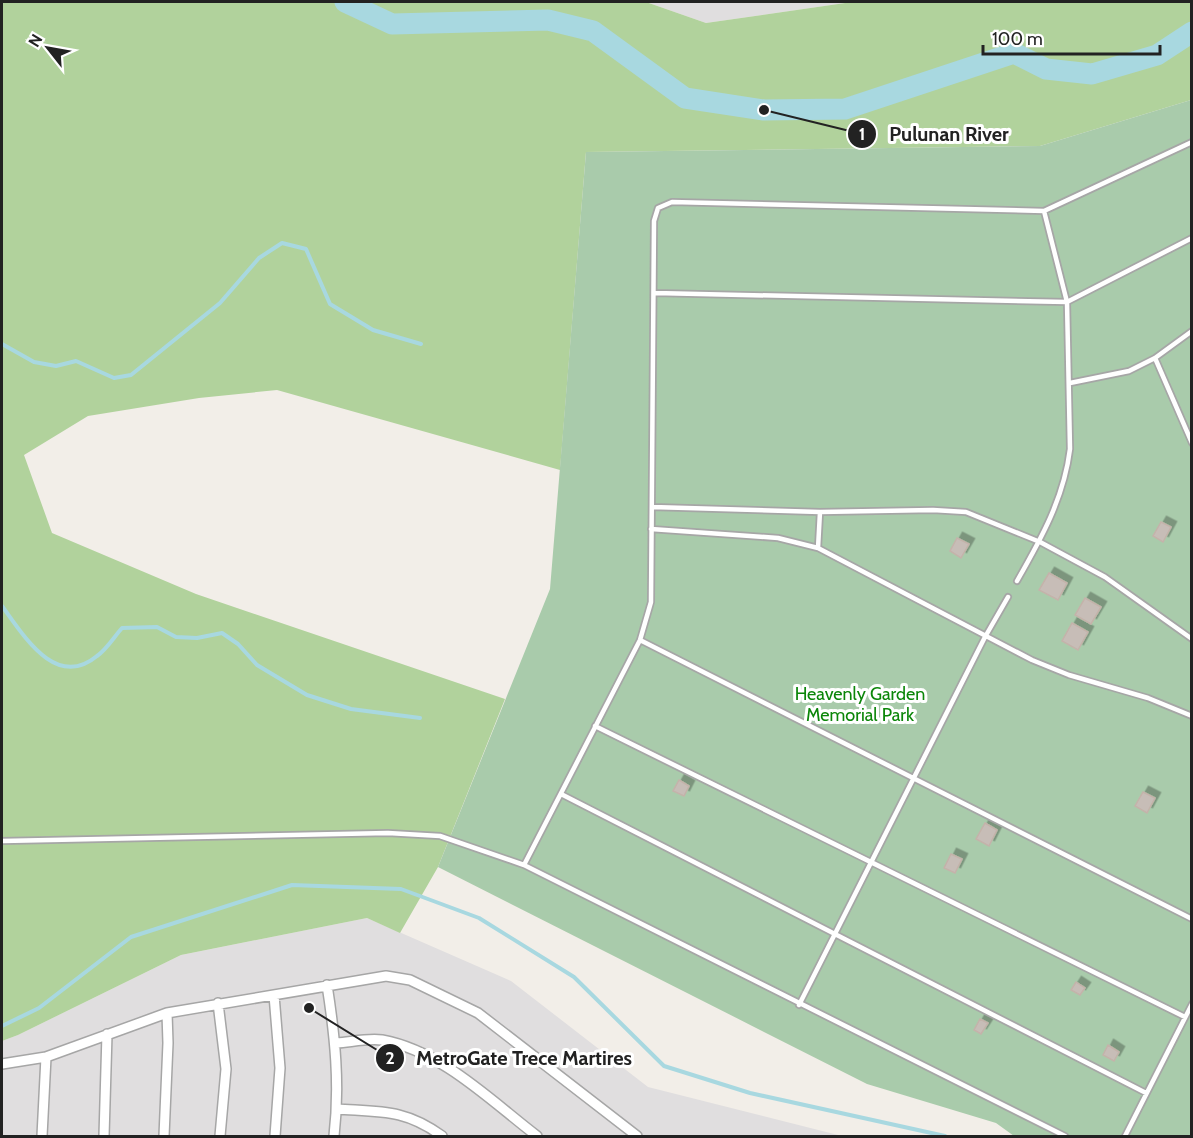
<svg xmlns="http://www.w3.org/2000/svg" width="1193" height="1138" viewBox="0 0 1193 1138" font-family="Cabin,sans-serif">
<defs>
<filter id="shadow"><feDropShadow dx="5.5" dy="-5.5" stdDeviation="0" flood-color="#0004"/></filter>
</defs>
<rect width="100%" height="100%" fill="#f2eee8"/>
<!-- residential -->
<path fill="#e0dedf" d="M646,2h206l-146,21z
M367,918l144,63 137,106 194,49h-840v-95l16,-6 163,-80z"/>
<!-- forest -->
<path fill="#b1d29c" d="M2,2h644l60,21 146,-21h339v98l-151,46 -454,6 -26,318 -283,-80 -78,8 -111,18 -64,39 28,78 144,61 309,105 -67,168 -38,66 -33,-15 -186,37 -163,80 -16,6z"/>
<!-- cemetery -->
<path fill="#a9cbab" d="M1191,100v1036h-177l-18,-13 -129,-39 -429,-217 112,-278 36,-437 454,-6z"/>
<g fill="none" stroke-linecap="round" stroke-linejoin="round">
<!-- stream -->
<path stroke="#a8d8e0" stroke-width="4" d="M2,344l32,18 22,4 20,-5 38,17 17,-3 89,-72 39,-45 23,-15 24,6 24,55 43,26 48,14
M2,606c22,30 54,84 95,50 10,-7 17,-19 25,-28l35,-1 19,10 21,1 25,-5 16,11 19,21 50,30 44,14 69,9
M2,1026l37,-18 92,-71 161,-52 109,4 78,29 95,59 90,89 86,27 195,43"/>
<!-- river -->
<path stroke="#a8d8e0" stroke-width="21" d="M345,2l47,22 156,-4 45,11 92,67 79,12 81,-1 169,-56 32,16 46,5 65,-19 35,-23"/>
</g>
<!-- building -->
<path fill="#c7bdb7" stroke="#c4b3aa" stroke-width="1.5" filter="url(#shadow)" d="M1161,522l10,5 -8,15 -10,-6z
M957,538l12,6 -8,14 -11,-7z
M1049,573l18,10 -9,17 -19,-10z
M1085,598l16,9 -10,17 -16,-9z
M1072,623l16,9 -10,18 -16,-9z
M679,780l10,6 -5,10 -11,-5z
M1143,792l12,6 -8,15 -12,-7z
M985,823l12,7 -8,16 -13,-7z
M951,854l11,5 -7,14 -11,-5z
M1076,982l9,6 -5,7 -9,-5z
M980,1019l8,4 -7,11 -7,-4z
M1108,1045l11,7 -5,9 -11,-6z"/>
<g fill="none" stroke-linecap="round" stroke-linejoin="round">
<!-- lane casing -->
<g stroke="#a6a6a6" stroke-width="8">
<path id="lane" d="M655,293l412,9 125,-64
M1155,358l37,85
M1070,383l59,-12 26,-13 37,-27
M652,507l168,5 113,-2 33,2 74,30 65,35 87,62
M651,529l127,9 40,10 214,112 37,15 79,23 44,18
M818,548l2,-36
M1017,581c24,-42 47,-83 53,-132l-3,-147 -23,-91
M640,640l552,279
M595,726l590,291
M561,794l585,299
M2,841l386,-8 52,3 84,29 541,271
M524,865l116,-225 11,-38 3,-381 4,-13 14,-6 372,9 148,-69
M799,1005l186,-368 23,-40
M1125,1136l67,-132"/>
</g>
<!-- street casing -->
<g stroke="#a6a6a6" stroke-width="12">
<path id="street" d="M327,985c8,51 13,100 7,151
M274,995l6,73 -5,68
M218,1003l8,66 -6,67
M337,1043c14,-1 31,-5 45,-3 60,11 109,61 155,96
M2,1064l44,-7 121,-44 219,-37 24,4 68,33 159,123
M337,1109c44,3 68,0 105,27
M42,1136l4,-79
M104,1136l3,-102
M164,1136l4,-93 -1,-30"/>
</g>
<!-- lane -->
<use href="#lane" stroke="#fff" stroke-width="4.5"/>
<!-- street -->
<use href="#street" stroke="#fff" stroke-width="9"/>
</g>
<g text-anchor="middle" stroke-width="6" stroke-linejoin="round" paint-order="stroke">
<!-- park labels -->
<g font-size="18" fill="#0b8609" stroke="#fff">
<text x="860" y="700">Heavenly Garden<tspan x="860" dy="21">Memorial Park</tspan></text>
</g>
</g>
<!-- callouts -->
<path fill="none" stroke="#222" stroke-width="2" d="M764 110L862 134M309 1008L390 1058"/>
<g fill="#222" stroke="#fff" stroke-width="2">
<circle cx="764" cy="110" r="6"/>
<circle cx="309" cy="1008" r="6"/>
<circle cx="862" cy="134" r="15"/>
<circle cx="390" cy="1058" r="15"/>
</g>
<g font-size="18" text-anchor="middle" font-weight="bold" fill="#fff">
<text x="862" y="140">1</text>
<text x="390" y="1064">2</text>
</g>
<g font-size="20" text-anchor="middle" font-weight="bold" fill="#222" stroke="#fff" stroke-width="6" stroke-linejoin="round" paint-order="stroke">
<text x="949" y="141">Pulunan River</text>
<text x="524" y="1065">MetroGate Trece Martires</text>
</g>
<!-- border -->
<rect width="1193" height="1138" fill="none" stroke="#222222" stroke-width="6"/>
<!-- north arrow -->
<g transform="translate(48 48) rotate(301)" stroke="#ffffff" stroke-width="4.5" paint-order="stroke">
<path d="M0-4.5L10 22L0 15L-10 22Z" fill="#222222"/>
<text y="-9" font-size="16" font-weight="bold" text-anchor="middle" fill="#222222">N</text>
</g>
<!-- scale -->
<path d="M983 45v9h177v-9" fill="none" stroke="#222222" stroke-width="3"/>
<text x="992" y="45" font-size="18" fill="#222222" stroke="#ffffff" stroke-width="4.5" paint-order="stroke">100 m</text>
</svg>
